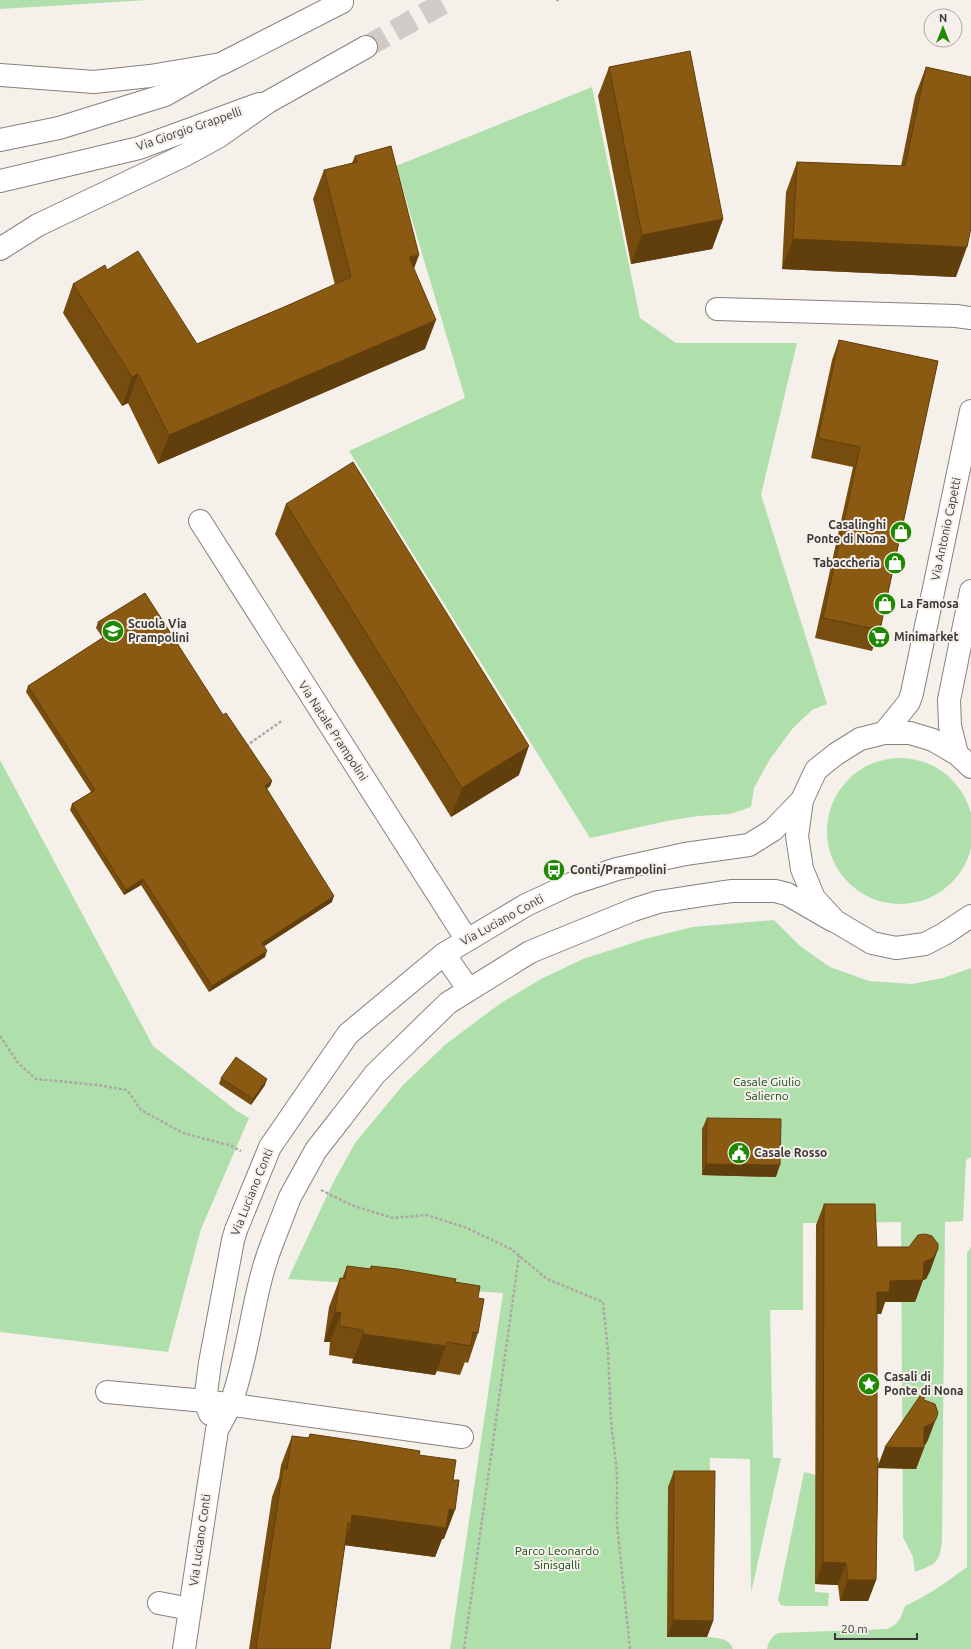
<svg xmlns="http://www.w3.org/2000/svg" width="971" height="1649" viewBox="0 0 971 1649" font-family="Ubuntu,sans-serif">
<rect width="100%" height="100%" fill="#f6f0eb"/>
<!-- green -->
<path fill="#afe0ac" d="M0,0h148l-148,9z
M592,87l48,231 36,25h121l-36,152 66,209 -15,6 -19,18 -23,31 -16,29 -3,19 -21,7 -32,2 -31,5 -77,17 -241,-387 116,-53 -69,-232z
M827 831a73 73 0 1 1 146 0a73 73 0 1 1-146 0Z
M0,760l153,286 84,65 12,7 -48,111 -33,123 -168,-20z
M774,920l26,26 30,21 39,14 43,3 31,-6 28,-10v189l-5,3 -3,61 -18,1 -3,318c-2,24 -7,24 -27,32l-2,-15 -10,-20 -2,-315 -98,1v87h-33l3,148h8l-30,135 -1,-134 -40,-1 -3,179c9,1 23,1 26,12h-283l53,-356 -215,-14 45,-96 22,-40 48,-58 43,-41 55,-41 40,-24 42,-20 65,-21 45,-11z
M971,1247v402h-204c2,-8 4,-12 11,-16l109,-4c13,-6 13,-10 18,-23 22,-10 42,-24 62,-39v-314z
M804,1472l12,3 -1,117 14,1 -1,13h-40l-7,-1 -3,-5z"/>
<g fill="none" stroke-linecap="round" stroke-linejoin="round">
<!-- major-tunnel -->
<path stroke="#d1cbc7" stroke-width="22" stroke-dasharray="22 11" stroke-linecap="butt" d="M366,47l83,-47"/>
<!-- minor casing -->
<g stroke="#87817d" stroke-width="24">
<path id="minor" d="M0,140l59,-12 106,-33 51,-29
M0,181l139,-33 120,-44
M717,309l239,7 15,2
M200,521l267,419
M444,954l25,36
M303,1099l45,-65 96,-80 82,-49 45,-21 46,-15 68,-15 64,-9 24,-15 29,-30
M341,1118l34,-44 73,-71 82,-51 103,-42 25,-8 52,-8 22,-3h43l12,3 45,26
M107,1392l98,9 257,36
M210,1414l-5,-13 5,-38 23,-123 3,-10
M159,1603l31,6
M184,1649l33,-219c4,-8 10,-17 14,-27 19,-52 21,-110 42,-162"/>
</g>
<!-- major casing -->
<g stroke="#87817d" stroke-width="24">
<path id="major" d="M0,75l94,7 56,-6 71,-12 121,-62
M0,249l38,-24 147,-70 33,-18 50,-35 98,-55
M884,733l25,-31 3,-9 59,-282
M957,754l-7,-28 -1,-26 22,-109
M971,767l-14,-13 -24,-14 -23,-7h-26l-24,6 -24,15 -20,16 -14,30 -5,36 5,33 12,29 21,23 37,22 24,5 29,-4 19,-10 27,-18"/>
</g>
<!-- path -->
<path stroke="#ada8a5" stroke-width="2.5" stroke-dasharray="3 2" stroke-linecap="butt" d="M556,0h3
M246,746l37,-26
M0,1036l18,27 18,16 61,6 30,5 14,20 42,23 46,12 12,6
M321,1190l30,15 42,13 34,-3 40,13 44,21 36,30 56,23 5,49 3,70 6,52v52l13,124
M464,1649l55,-393"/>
<!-- minor -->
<use href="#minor" stroke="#fff" stroke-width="22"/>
<!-- major -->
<use href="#major" stroke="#fff" stroke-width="22"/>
<!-- minor-bridge casing -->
<g stroke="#87817d" stroke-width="24" stroke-linecap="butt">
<path id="minor-bridge" d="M236,1230l34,-83 33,-48
M273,1241l17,-44 26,-47 25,-32"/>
</g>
<!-- minor-bridge -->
<use href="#minor-bridge" stroke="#fff" stroke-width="22"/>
</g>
<!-- wall -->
<path fill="#774d0f" d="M609,67l114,152 -11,30 -81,15 -33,-168z
M926,67l30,210 -174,-8 4,-77 11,-30 104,4 14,-70z
M355,156l59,113 11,80 -267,115 -30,-61 -6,3 -59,-93 10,-29 34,-14 90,74 138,-59 -22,-86 11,-29 28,-7z
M839,340l99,21 -58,269 -8,21 -57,-13 38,-171 -42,-9 21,-98z
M286,504l233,271 -68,42 -176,-283z
M98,622l125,93 49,66 -2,5 -3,3 65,113 -68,44 1,11 -56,35 -68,-107 -17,10 -54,-85 2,-6 19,-12 -65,-100 2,-6 75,-48 -7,-10z
M221,1078l44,7 -14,20 -32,-21z
M707,1118l69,59 -74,-2v-46z
M824,1204l53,43 61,2 -8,22 -4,8 -3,1 -8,22h-30l-4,12h-4v145l1,8 46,-67 4,40 -3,5h-1v3l-8,21 -38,-1 -2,112 -8,21h-28l-2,-16 -23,-1 1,-359z
M347,1266l23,3 1,-3 84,16 23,16v35l-10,30 -3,-1 -5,13 -23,-4 -2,4 -83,-12 1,-4 -24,-4 1,-13h-6l5,-35 11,-29 2,1z
M310,1434l109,21 25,84h-2l-7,18 -90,-12 -15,104h-81l23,-152 7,-19 2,-13 11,-29 16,2z
M674,1471l39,150 -6,16h-40l1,-150z"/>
<!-- shaded-wall -->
<path fill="#613f0d" d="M723,219l-11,30 -81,15 11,-29z
M793,239l174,8 -11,30 -174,-8z
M419,255l-11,30 1,-28z
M436,320l-11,29 -267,115 11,-29z
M138,374l-10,29 -6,3 10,-29z
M529,746l-10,29 -68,42 11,-29z
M272,781l-2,5 -7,5 2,-5z
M143,879l-2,6 -17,10 2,-5z
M334,896l-2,6 -72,47 2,-6z
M267,951l-2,6 -56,35 3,-6z
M267,1079l-2,6 -14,20 2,-6z
M706,1164l74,1 -4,12 -74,-2z
M938,1249l-8,22 -4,8 -3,1 -8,22h-30l-4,12h-12l8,-22 13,-11 34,-19z
M335,1312l6,1 -11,29h-6z
M363,1334l83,12 -11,29 -83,-12z
M936,1419l-8,21 -3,5 -7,2 6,1 -8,21 -39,-1 8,-21 39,-20z
M449,1509l6,1 -11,29h-2l-7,18 -92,-12 8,-22 1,-8z
M823,1562l23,1 -8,22 -23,-1z
M848,1580h28l-8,21h-28z
M673,1620l40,1 -6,16h-40z"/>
<!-- building -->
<path fill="#8a5a12" stroke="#613f0d" d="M690,51l33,168 -81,16 -33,-168z
M926,67l45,10v151l-4,19 -174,-8 4,-77 108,4z
M391,146l28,109 -10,2 27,63 -267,115 -31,-61 -6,3 -59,-93 32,-19 2,5 31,-19 59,93 94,-40 60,-27 -27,-107 33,-8 -2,-6z
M839,340l99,21 -58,269 -57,-12 37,-171 -42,-9z
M353,462l176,284 -67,42 -176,-284z
M145,593l78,122 3,-2 46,68 -7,5 69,110 -72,47 5,8 -55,35 -69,-107 -17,11 -54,-86 23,-14 -67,-104 79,-51 -9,-13z
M236,1057l31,22 -14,20 -32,-21z
M707,1118l74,1 -1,46 -74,-1z
M824,1204h51l2,43h32l9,-12 7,-1 7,2 6,8v5l-5,9 -9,4 -1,18 -33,1 -1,11h-12v167l1,-1 -2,122h-28l-2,-17 -23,-1z
M347,1266l24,3v-3l27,3 58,10 -1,3 25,4 -2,12 6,1 -6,34 -5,-1 -2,14 -24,-4 -1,4 -83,-12v-4l-24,-4 2,-13 -6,-1 5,-34 5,1z
M924,1390v10l11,4 3,9 -2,6 -3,4 -9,4v21l-39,-1z
M310,1434l54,8 56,9 -1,4 37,5 -3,20h6l-4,30 -6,-1 -3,19 -94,-13 -1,8h-3l-18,126h-74l27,-181 4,1 5,-33 17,2z
M674,1471h41l-2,150 -40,-1z"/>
<!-- icons -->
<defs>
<g id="shop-disc" transform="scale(1.15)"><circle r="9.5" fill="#1f8902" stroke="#f6f0eb"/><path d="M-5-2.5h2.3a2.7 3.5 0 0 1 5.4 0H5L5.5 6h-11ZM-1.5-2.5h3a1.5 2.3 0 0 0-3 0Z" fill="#fff"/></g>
<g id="school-disc" transform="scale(1.15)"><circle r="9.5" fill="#1f8902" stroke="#f6f0eb"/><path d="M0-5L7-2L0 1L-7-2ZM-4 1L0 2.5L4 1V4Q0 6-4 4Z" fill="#fff"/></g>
<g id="supermarket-disc" transform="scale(1.15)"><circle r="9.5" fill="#1f8902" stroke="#f6f0eb"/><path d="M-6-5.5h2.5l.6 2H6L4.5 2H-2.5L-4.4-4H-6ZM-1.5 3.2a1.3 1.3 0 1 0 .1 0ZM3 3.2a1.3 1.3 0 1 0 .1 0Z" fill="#fff"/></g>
<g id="bus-disc" transform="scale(1.15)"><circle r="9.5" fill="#1f8902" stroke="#f6f0eb"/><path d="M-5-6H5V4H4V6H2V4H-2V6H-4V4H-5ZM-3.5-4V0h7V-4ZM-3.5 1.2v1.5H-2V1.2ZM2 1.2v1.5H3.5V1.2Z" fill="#fff"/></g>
<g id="civic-disc" transform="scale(1.15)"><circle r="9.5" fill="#1f8902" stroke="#f6f0eb"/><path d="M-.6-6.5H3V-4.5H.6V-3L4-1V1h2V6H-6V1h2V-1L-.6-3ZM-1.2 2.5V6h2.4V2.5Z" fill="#fff"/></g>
<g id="sight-disc" transform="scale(1.15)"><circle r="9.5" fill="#1f8902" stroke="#f6f0eb"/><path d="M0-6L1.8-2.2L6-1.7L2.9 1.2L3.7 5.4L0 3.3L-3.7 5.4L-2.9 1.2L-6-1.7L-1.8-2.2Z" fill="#fff"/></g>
</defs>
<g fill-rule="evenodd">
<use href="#shop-disc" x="901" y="532"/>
<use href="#shop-disc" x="895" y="563"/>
<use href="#shop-disc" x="885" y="604"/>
<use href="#school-disc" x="113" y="631"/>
<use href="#supermarket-disc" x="879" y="637"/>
<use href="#bus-disc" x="554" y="870"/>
<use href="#civic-disc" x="739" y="1153"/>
<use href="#sight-disc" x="869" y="1384"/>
</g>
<g text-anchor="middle" stroke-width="4" stroke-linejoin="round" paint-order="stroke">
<!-- street labels -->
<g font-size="12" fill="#3b3937" stroke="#f6f0eb">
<text transform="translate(189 129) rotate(-19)" y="4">Via Giorgio Grappelli</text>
<text transform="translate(946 529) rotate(-78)" y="4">Via Antonio Capetti</text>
<text transform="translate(333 731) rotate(57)" y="4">Via Natale Prampolini</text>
<text transform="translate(502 920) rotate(-29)" y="4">Via Luciano Conti</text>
<text transform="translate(252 1192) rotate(-68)" y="4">Via Luciano Conti</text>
<text transform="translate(200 1540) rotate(-82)" y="4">Via Luciano Conti</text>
</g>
<!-- poi labels -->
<g font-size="12" font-weight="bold" fill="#3b3937" stroke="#f6f0eb" text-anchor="start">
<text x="886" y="529" text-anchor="end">Casalinghi<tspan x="886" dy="14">Ponte di Nona</tspan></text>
<text x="880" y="567" text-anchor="end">Tabaccheria</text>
<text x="900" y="608">La Famosa</text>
<text x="128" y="628">Scuola Via<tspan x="128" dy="14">Prampolini</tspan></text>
<text x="894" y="641">Minimarket</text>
<text x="570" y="874">Conti/Prampolini</text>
<text x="754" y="1157">Casale Rosso</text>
<text x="884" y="1381">Casali di<tspan x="884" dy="14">Ponte di Nona</tspan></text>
</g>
<!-- park labels -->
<g font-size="12" fill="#124c13" stroke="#f6f0eb">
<text x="767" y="1086">Casale Giulio<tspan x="767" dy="14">Salierno</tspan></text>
<text x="557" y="1555">Parco Leonardo<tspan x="557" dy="14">Sinisgalli</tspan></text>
</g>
</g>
<!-- north arrow -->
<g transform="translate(943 28)"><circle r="19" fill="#f6f0eb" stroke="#aba7a3"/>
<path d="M0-3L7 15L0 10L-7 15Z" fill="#1f8902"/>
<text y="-6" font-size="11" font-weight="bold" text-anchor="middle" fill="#3b3937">N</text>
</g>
<!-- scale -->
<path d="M835 1633v6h82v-6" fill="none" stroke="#3b3937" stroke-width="2"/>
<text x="841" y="1633" font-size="12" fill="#3b3937" stroke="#f6f0eb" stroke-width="3" paint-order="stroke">20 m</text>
</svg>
